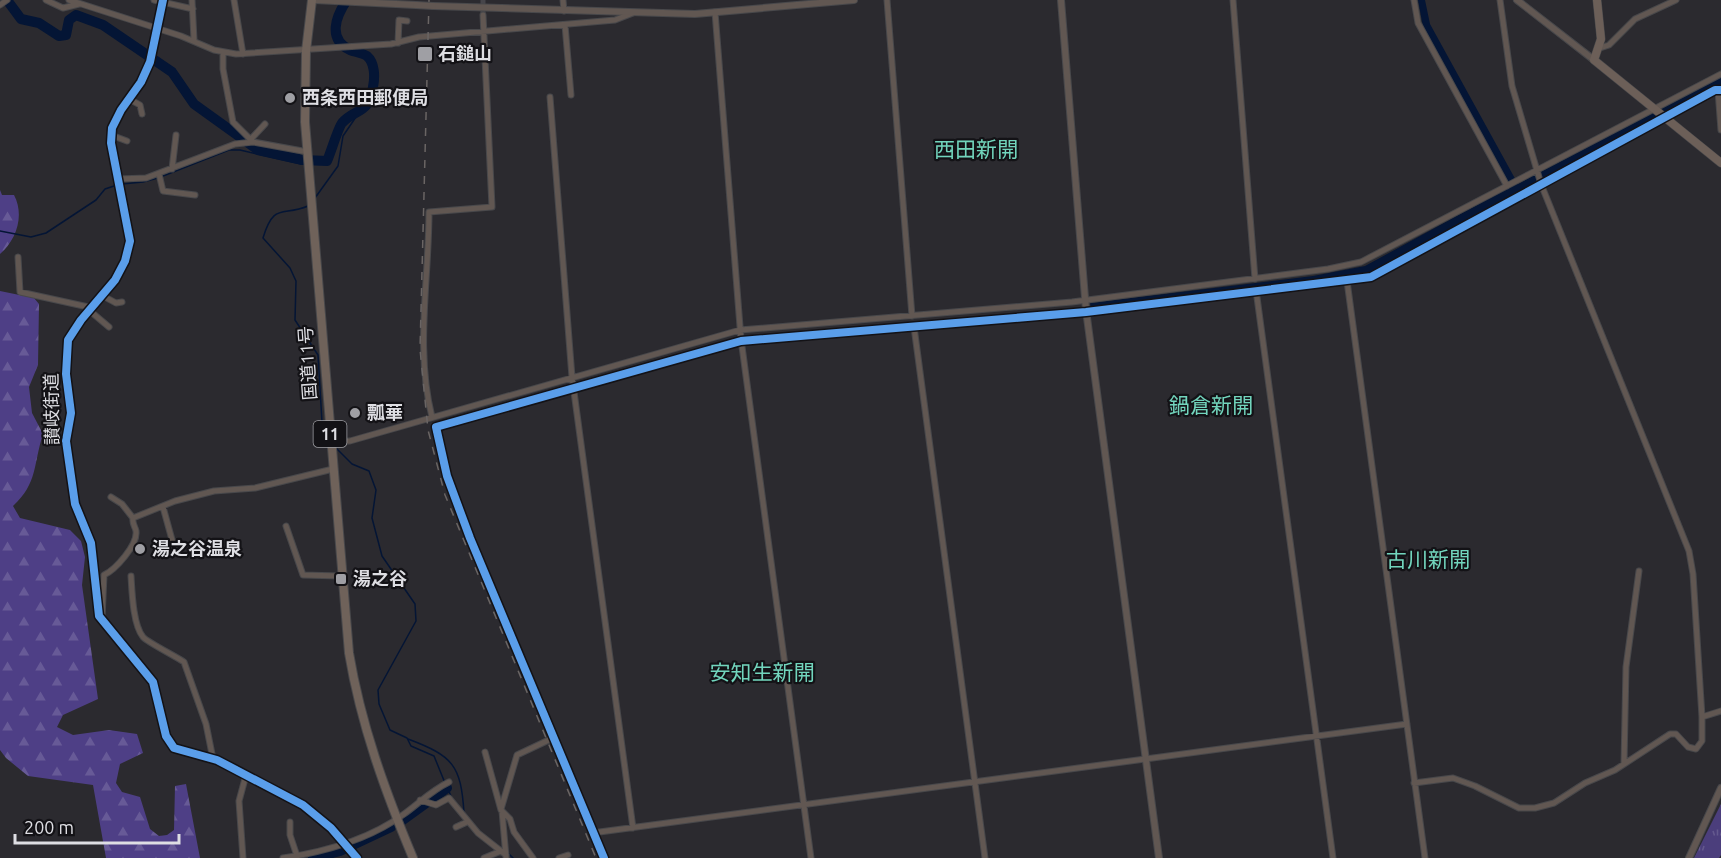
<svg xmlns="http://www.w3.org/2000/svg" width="1721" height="858" viewBox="0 0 1721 858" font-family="Ubuntu,'Noto Sans JP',sans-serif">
<defs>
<pattern id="grass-tufts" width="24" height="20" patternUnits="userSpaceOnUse" patternTransform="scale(1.5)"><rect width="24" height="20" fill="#4b3e7c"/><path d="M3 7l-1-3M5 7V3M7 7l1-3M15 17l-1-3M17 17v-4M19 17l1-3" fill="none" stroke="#64598e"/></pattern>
<pattern id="forest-firs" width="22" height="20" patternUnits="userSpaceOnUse" patternTransform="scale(1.5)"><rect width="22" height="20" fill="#4e3f86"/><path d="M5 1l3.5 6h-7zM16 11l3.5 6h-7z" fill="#675a97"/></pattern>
</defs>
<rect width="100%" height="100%" fill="#2b2a2f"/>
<!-- grass -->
<path fill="url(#grass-tufts)" d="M1721,804v51l-2,3h-25z"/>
<!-- forest -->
<path fill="url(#forest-firs)" d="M0,190l2,5h12c11,21 2,45 -14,59z
M0,291l34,7 5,6 -1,61 -9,22 3,26 11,21c-10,31 -5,49 -30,72l7,12 50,12 11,11 4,16 -3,28 16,114 -35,16 -6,12 16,8 36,-5 28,4 6,19 -23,11 -4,19 6,9 18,5 10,32 9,7 8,-1 7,-5 1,-44 11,-2 14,74h-94l-13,-73 -65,-9 -22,-18 -6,-8z"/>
<!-- water -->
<path fill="#041535" d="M1418,0h7l5,24 88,160 203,-108v12h-6l-345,187 -22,4 -18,-1 -239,30 -1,-5 223,-27 52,-10 145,-79 -87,-160z"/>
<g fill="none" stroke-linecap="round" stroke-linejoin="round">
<!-- stream -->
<path stroke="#041535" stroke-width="1.5" d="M163,176l66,-26h11l61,14 2,-4
M122,184l21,-2 15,-4
M315,198l23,-32 5,-30 15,-22
M308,206c-26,11 -34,-4 -45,32l27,30 6,13 -1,39 23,35 5,84 6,4
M0,231l31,6 15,-4 50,-33 9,-11 12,-4
M335,447l17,17 17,7 7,19 -4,28 10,38 33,48 1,17 -38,69 1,14 11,26 17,8 4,8 23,10 11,27
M408,739c45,17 53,26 56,74
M447,787l4,9
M507,852l6,6"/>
<!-- river -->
<path stroke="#041535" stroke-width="10" d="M7,0l14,19 18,4 20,13 7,-1 3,-15 7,-5 27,10 69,47 22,32 64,46 45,10 24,1c4,-9 11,-33 15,-38 13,-15 27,-8 31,-36 2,-10 2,-24 -6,-31 -4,-3 -12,-4 -17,-6 -23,-11 -14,-34 -3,-50
M400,822l47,-34
M313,858l27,-7 51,-24"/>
<!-- minor-tunnel -->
<path stroke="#46454a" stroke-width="5" stroke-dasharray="5 2.5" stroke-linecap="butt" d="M483,0v15"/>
<!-- minor casing -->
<g stroke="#48484b" stroke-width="7">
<path id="minor" d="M46,0l17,8 16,-4
M69,0l112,36 33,14 22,4 155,-10 28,-7 196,-17 18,-7
M154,0l39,9
M163,0l-13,62 -9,20 -20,28 -9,18 -1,15 19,98 -5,20 -10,19 -34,40 -13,20 -2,34 5,39 -5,28 9,63 16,39 8,73 54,66 13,54 8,12 43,12 86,45 28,23 26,30
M192,0l2,40
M234,0l9,54
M563,0l1,11
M887,0l25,316
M1233,0l22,279
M1414,0l4,23 89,163
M1500,0l12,86 29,98 148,367 4,23 9,143 19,-6
M0,5l7,-5
M715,12l26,327 70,519
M565,25l6,70
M398,43l1,-23 8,1
M1600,48l9,-3 26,-26 41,-19
M223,53v16l10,53 20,20
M1718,90l3,40
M550,97l22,280 61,451
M129,99l11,6 2,9
M111,135l16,6
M251,139l14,-15
M172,169l4,-34
M159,174l4,17 32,4
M119,179l27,-1 89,-34 18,-2 55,10
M18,257l2,35 73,16
M1347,281l78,577
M1256,290l77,568
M103,296l13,7 6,-1
M90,311l19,16
M914,327l71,531
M432,417c-17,-67 -3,-138 -3,-205l63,-5 -9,-192
M331,442l19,-1 390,-111 332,-28 256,-33 33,-7 360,-188
M111,497l11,7 11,14
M163,507l11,40
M286,526l17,49 38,1
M131,576c1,16 2,49 12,61 4,5 34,20 41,25l22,62 7,35
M102,618l2,-43c11,-5 34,-30 32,-44 -1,-5 -4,-7 -3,-13l42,-17 39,-10 41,-3 78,-19
M485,752l16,58 9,9 4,13 19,26
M1624,764l2,-97 13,-96
M1414,783l39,-5 22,8 44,22h16l19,-5 31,-20 30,-13 55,-36h6l12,13 8,2 6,-8v-24
M420,800l16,5 13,-7 29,35 28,22
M501,809l16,-54 36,-17
M502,811l4,46
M290,822v13l7,21
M456,827l11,-5
M592,833l815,-109
M243,858l-4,-57 7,-26
M283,858c41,-6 87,-19 121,-44 14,-10 28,-24 45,-32
M484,858l17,-7
M559,858l9,-3
M604,858l-134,-320 -23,-62 -11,-49 305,-86 345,-29 285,-35 344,-187h6"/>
</g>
<!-- tertiary casing -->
<g stroke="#48484b" stroke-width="8">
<path id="tertiary" d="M315,0l101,5
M1061,0l25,310 73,548
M1517,0l77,60
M433,6l262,8 159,-14
M1689,858l32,-70"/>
</g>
<!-- primary casing -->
<g stroke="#48484b" stroke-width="9">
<path id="primary" d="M1597,0l4,39 -7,21 127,103"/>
</g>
<!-- trunk casing -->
<g stroke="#48484b" stroke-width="10">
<path id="trunk" d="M312,0l-6,51 -1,71 44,531c12,72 36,138 64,205"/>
</g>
<!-- minor -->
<use href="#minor" stroke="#615752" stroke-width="5"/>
<!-- tertiary -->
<use href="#tertiary" stroke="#615752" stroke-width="6"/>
<!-- primary -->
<use href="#primary" stroke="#6c5f58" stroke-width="8"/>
<!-- trunk -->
<use href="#trunk" stroke="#6f625a" stroke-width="8"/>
<!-- rail -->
<path stroke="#6a6564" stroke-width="1.5" stroke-dasharray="8 8" stroke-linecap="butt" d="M429,0l-9,349 8,81 17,65 151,363"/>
<!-- tertiary-bridge casing -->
<g stroke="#48484b" stroke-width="8" stroke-linecap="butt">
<path id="tertiary-bridge" d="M416,5l17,1"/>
</g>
<!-- tertiary-bridge -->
<use href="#tertiary-bridge" stroke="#615752" stroke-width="6"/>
<!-- cycleway casing -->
<g stroke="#131216" stroke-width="11">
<path id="cycleway" d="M163,0l-13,62 -9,20 -20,28 -9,18 -1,15 19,98 -5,20 -10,19 -34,40 -13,20 -2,34 5,39 -5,28 9,63 16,39 8,73 54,66 13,54 8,12 43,12 86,45 28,23 26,30
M604,858l-134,-320 -23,-62 -11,-49 305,-86 345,-29 285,-35 344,-187h6"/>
</g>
<!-- cycleway -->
<use href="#cycleway" stroke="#5a9eea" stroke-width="8"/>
</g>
<!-- markers -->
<g fill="#9f9fa4" stroke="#131216" stroke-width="2">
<rect x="417" y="46" width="16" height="16" rx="3"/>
<circle cx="290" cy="98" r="6"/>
<circle cx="355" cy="413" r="6"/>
<circle cx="140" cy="549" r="6"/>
<rect x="335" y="573" width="12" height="12" rx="3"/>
</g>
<g text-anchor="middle" stroke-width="4.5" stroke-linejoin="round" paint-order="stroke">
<!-- shield labels -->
<rect fill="#131216" stroke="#a1a1a6" stroke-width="1.5" x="313.5" y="421" width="33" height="26" rx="4.5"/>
<g font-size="16" font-weight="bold" fill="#dedee3">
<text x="330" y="440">11</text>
</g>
<!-- poi labels -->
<g font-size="18" font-weight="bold" fill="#dedee3" stroke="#131216" text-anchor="start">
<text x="438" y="60">石鎚山</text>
<text x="302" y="104">西条西田郵便局</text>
<text x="367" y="419">瓢華</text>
<text x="152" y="555">湯之谷温泉</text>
<text x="353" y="585">湯之谷</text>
</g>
<!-- street labels -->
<g font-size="18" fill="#dedee3" stroke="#131216">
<text transform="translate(308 363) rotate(-94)" y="6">国道11号</text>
<text transform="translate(52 409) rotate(-91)" y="6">讃岐街道</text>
</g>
<!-- quarter labels -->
<g font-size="21" fill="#72d5bd" stroke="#131216">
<text x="976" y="157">西田新開</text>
<text x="1211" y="413">鍋倉新開</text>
<text x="1428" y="567">古川新開</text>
<text x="762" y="680">安知生新開</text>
</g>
</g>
<!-- scale -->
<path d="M15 834v9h164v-9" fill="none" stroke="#dedee3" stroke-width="3"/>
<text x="24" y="834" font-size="18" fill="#dedee3" stroke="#131216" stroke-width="4.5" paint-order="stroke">200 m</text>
</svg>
